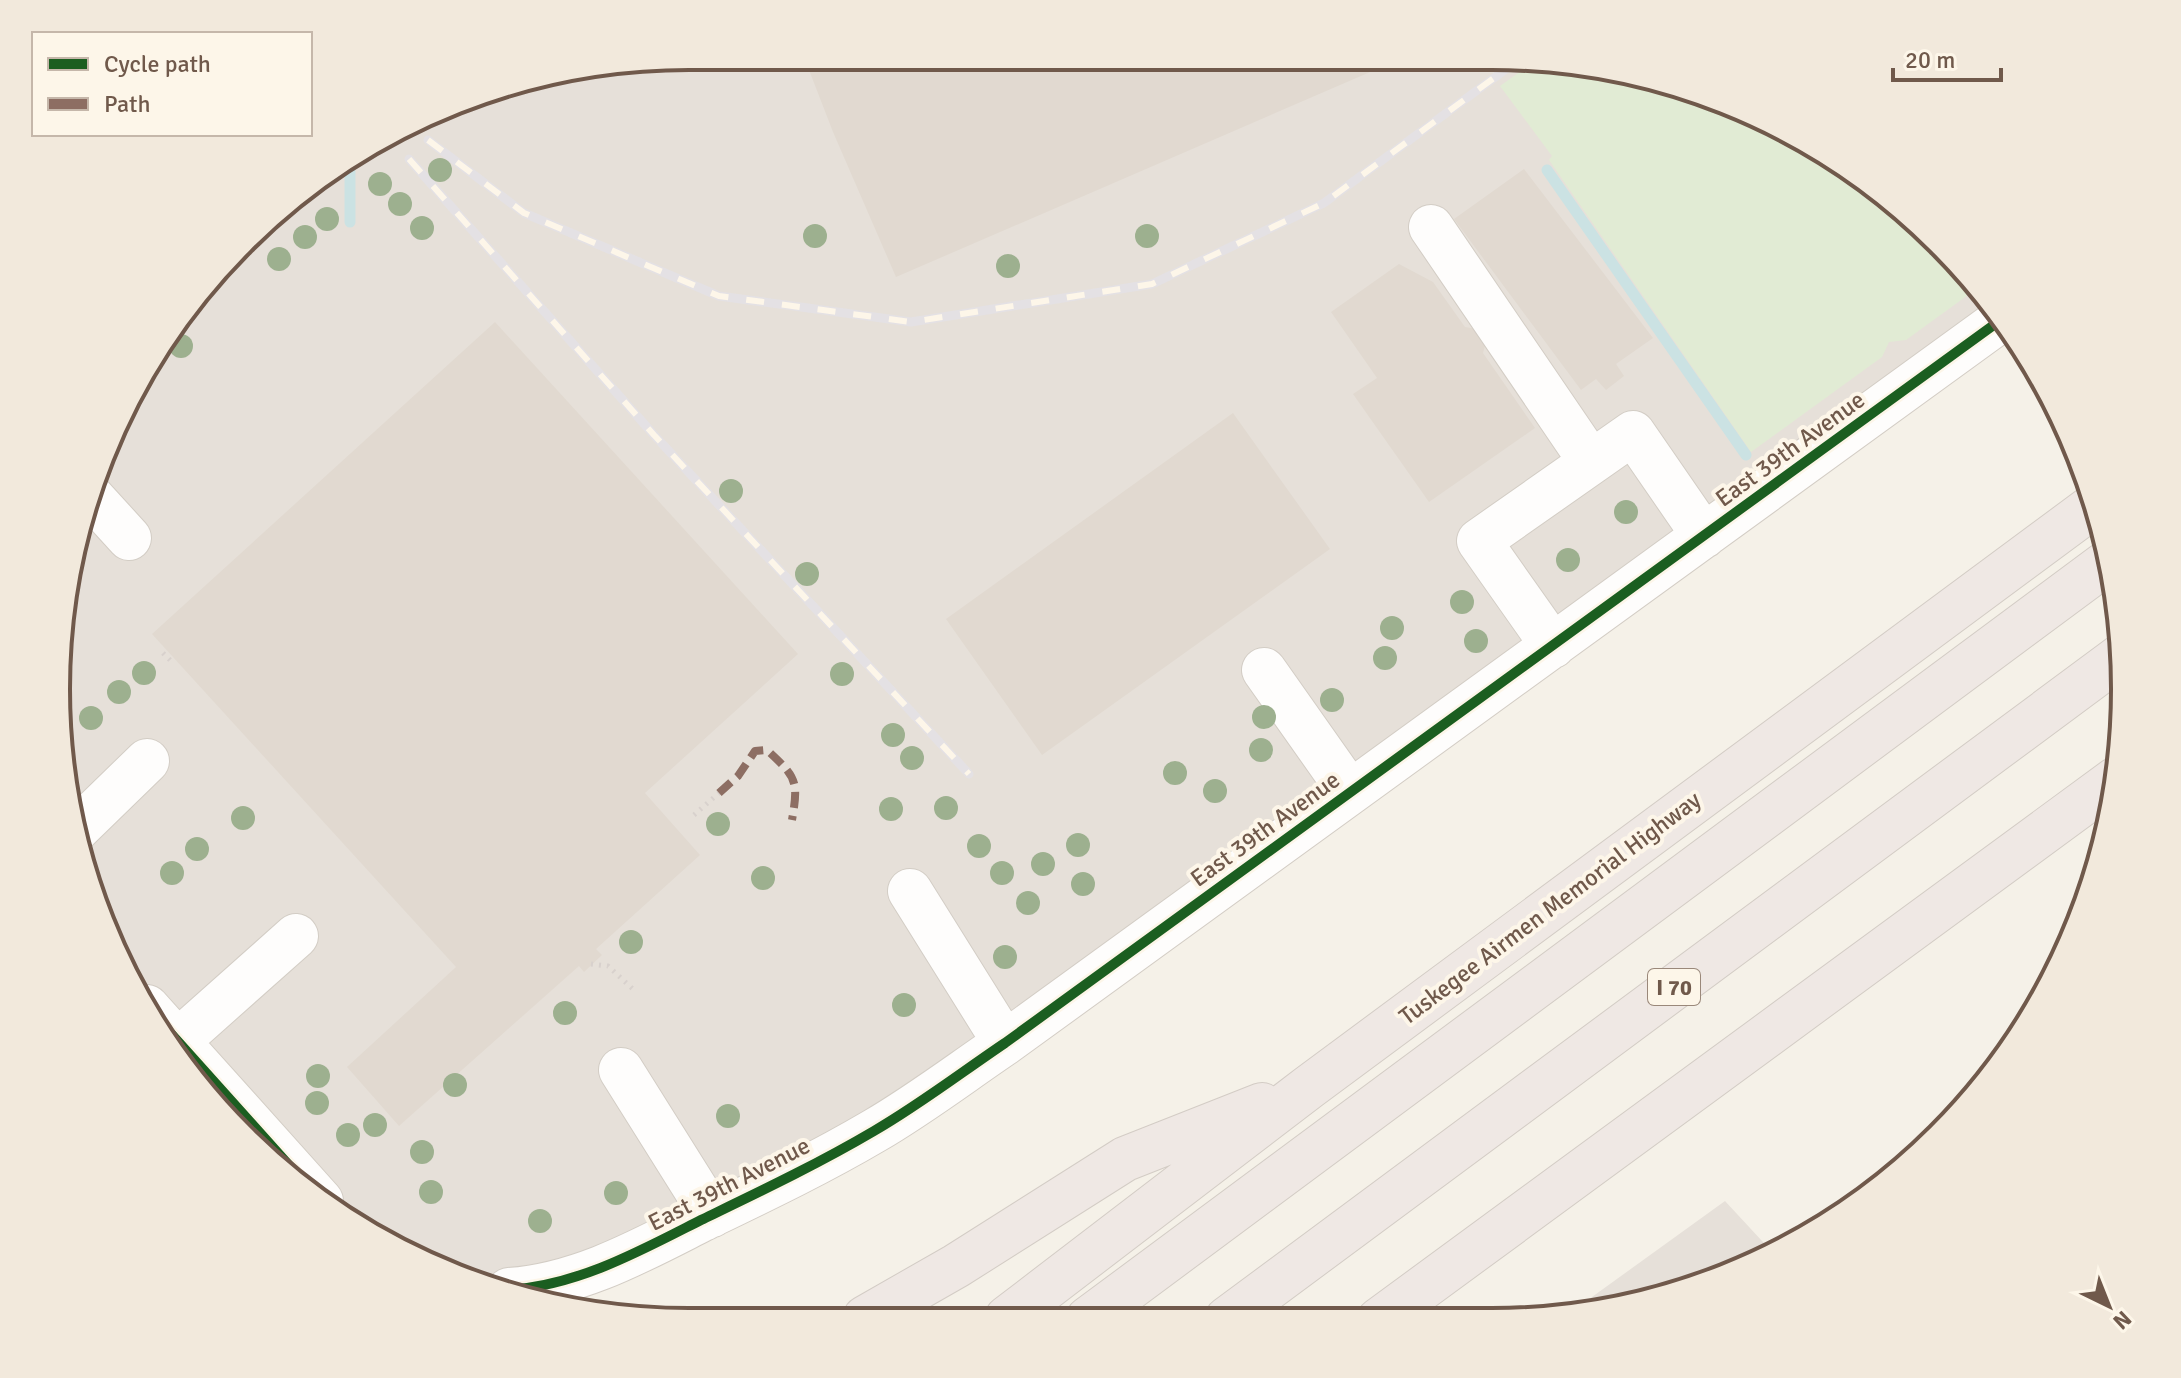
<svg xmlns="http://www.w3.org/2000/svg" width="2181" height="1378" viewBox="0 0 2181 1378" font-family="Signika,sans-serif">
<rect width="100%" height="100%" fill="#f5f1e8"/>
<!-- industrial -->
<path fill="#e6e0d9" d="M689,56l885,5 160,43 144,83 90,85 34,47 -1150,825 -347,145 -58,-15 -124,-72 -175,-195 -70,-154 -22,-164 34,-204 97,-182 150,-140 149,-74z
M1725,1201l50,54 -119,45 -89,15z"/>
<!-- green -->
<path fill="#e1ebd4" d="M1535,61h39l160,43 144,83 90,85 11,15 -73,53 -17,2 -7,15 -131,95 -202,-292 3,-4 -52,-70z"/>
<g fill="none" stroke-linecap="round" stroke-linejoin="round">
<!-- stream -->
<path stroke="#cbe2e3" stroke-width="11" d="M1547,170l199,285
M350,222v-50"/>
</g>
<!-- building -->
<path fill="#e1d9d0" d="M804,57l594,3 -502,217 -63,-145z
M1524,169l129,169 -37,26 8,12 -18,14 -10,-11 -15,11 -127,-171z
M1399,264l34,18 32,45 24,4 -6,22 52,75 -106,74 -76,-108 24,-16 -46,-66z
M495,322l303,332 -153,139 55,62 -104,94 6,6 -18,17 -5,-6 -180,160 -52,-59 109,-100 -304,-333z
M1233,413l97,136 -288,206 -96,-136z"/>
<g fill="none" stroke-linecap="round" stroke-linejoin="round">
<!-- minor casing -->
<g stroke="#d3cdc5" stroke-width="46">
<path id="minor" d="M1431,227l160,235
M88,493l41,45
M1553,646l-74,-105 154,-108 71,103
M1264,670l86,122
M75,831l72,-70
M910,891l95,152
M147,1007l174,194
M178,1041l118,-105
M621,1070l91,145
M509,1290c70,-5 131,-39 192,-70 58,-28 117,-56 173,-89 45,-26 88,-59 131,-88l997,-724"/>
</g>
<!-- highway casing -->
<g stroke="#d3ccc5" stroke-width="46">
<path id="highway" d="M865,1318l91,-52 169,-107 137,-54
M1007,1318l302,-231 787,-583
M1088,1319l1021,-758
M1227,1319l894,-663
M1379,1320l737,-541"/>
</g>
<!-- path -->
<path stroke="#d8d1cd" stroke-width="5" stroke-dasharray="2 6" stroke-linecap="butt" d="M163,653l9,9
M694,815l25,-22
M591,964l17,2 27,25"/>
<!-- minor -->
<use href="#minor" stroke="#fefdfc" stroke-width="44"/>
<!-- highway -->
<use href="#highway" stroke="#efe8e4" stroke-width="44"/>
<!-- rail casing -->
<g stroke="#e4e1e4" stroke-width="9">
<path id="rail" d="M428,140l96,73 195,83 192,26 241,-38 172,-81 193,-142
M409,159l245,276 315,339"/>
</g>
<!-- rail -->
<use href="#rail" stroke="#fdf6e9" stroke-width="6" stroke-dasharray="18" stroke-linecap="butt"/>
<!-- quiet -->
<path stroke="#8d6e63" stroke-width="8" stroke-dasharray="16 8" stroke-linecap="butt" d="M719,793l19,-17 17,-25 12,-1c29,27 32,30 25,70"/>
<!-- cycleway casing -->
<g stroke="#fdf6e9" stroke-width="15">
<path id="cycleway" d="M147,1007l174,194
M509,1290c70,-5 131,-39 192,-70 58,-28 117,-56 173,-89 45,-26 88,-59 131,-88l997,-724"/>
</g>
<!-- cycleway -->
<use href="#cycleway" stroke="#1b5e20" stroke-width="10"/>
</g>
<!-- trees -->
<g fill="#9db08f">
<circle cx="440" cy="170" r="12"/>
<circle cx="380" cy="184" r="12"/>
<circle cx="400" cy="204" r="12"/>
<circle cx="327" cy="219" r="12"/>
<circle cx="422" cy="228" r="12"/>
<circle cx="815" cy="236" r="12"/>
<circle cx="1147" cy="236" r="12"/>
<circle cx="305" cy="237" r="12"/>
<circle cx="279" cy="259" r="12"/>
<circle cx="1008" cy="266" r="12"/>
<circle cx="181" cy="346" r="12"/>
<circle cx="731" cy="491" r="12"/>
<circle cx="1626" cy="512" r="12"/>
<circle cx="1568" cy="560" r="12"/>
<circle cx="807" cy="574" r="12"/>
<circle cx="1462" cy="602" r="12"/>
<circle cx="1392" cy="628" r="12"/>
<circle cx="1476" cy="641" r="12"/>
<circle cx="1385" cy="658" r="12"/>
<circle cx="144" cy="673" r="12"/>
<circle cx="842" cy="674" r="12"/>
<circle cx="119" cy="692" r="12"/>
<circle cx="1332" cy="700" r="12"/>
<circle cx="1264" cy="717" r="12"/>
<circle cx="91" cy="718" r="12"/>
<circle cx="893" cy="735" r="12"/>
<circle cx="1261" cy="750" r="12"/>
<circle cx="912" cy="758" r="12"/>
<circle cx="1175" cy="773" r="12"/>
<circle cx="1215" cy="791" r="12"/>
<circle cx="946" cy="808" r="12"/>
<circle cx="891" cy="809" r="12"/>
<circle cx="243" cy="818" r="12"/>
<circle cx="718" cy="824" r="12"/>
<circle cx="1078" cy="845" r="12"/>
<circle cx="979" cy="846" r="12"/>
<circle cx="197" cy="849" r="12"/>
<circle cx="1043" cy="864" r="12"/>
<circle cx="172" cy="873" r="12"/>
<circle cx="1002" cy="873" r="12"/>
<circle cx="763" cy="878" r="12"/>
<circle cx="1083" cy="884" r="12"/>
<circle cx="1028" cy="903" r="12"/>
<circle cx="631" cy="942" r="12"/>
<circle cx="1005" cy="957" r="12"/>
<circle cx="904" cy="1005" r="12"/>
<circle cx="565" cy="1013" r="12"/>
<circle cx="318" cy="1076" r="12"/>
<circle cx="455" cy="1085" r="12"/>
<circle cx="317" cy="1103" r="12"/>
<circle cx="728" cy="1116" r="12"/>
<circle cx="375" cy="1125" r="12"/>
<circle cx="348" cy="1135" r="12"/>
<circle cx="422" cy="1152" r="12"/>
<circle cx="431" cy="1192" r="12"/>
<circle cx="616" cy="1193" r="12"/>
<circle cx="540" cy="1221" r="12"/>
</g>
<g text-anchor="middle" stroke-width="8" stroke-linejoin="round" paint-order="stroke">
<!-- shield labels -->
<rect fill="#fdf6e9" stroke="#9a887a" stroke-width="2" x="1648" y="969" width="52" height="36" rx="6"/>
<g font-size="22" font-weight="bold" fill="#70594b">
<text x="1674" y="995">I 70</text>
</g>
<!-- street labels -->
<g font-size="24" fill="#70594b" stroke="#fdf6e9">
<text transform="translate(1790 449) rotate(-36)" y="8">East 39th Avenue</text>
<text transform="translate(1265 829) rotate(-36)" y="8">East 39th Avenue</text>
<text transform="translate(1550 908) rotate(-37)" y="8">Tuskegee Airmen Memorial Highway</text>
<text transform="translate(729 1184) rotate(-27)" y="8">East 39th Avenue</text>
</g>
</g>
<!-- crop -->
<path d="M0 0H2181V1378H0ZM689 70H1492A619 619 0 0 1 2111 689V689A619 619 0 0 1 1492 1308H689A619 619 0 0 1 70 689V689A619 619 0 0 1 689 70Z" fill="#f2e9dc" fill-rule="evenodd"/>
<path fill="none" stroke="#70594b" stroke-width="4" d="M689 70H1492A619 619 0 0 1 2111 689V689A619 619 0 0 1 1492 1308H689A619 619 0 0 1 70 689V689A619 619 0 0 1 689 70Z"/>
<!-- legend -->
<rect x="32" y="32" width="280" height="104" fill="#fdf6e9" stroke="#c5b7aa" stroke-width="2"/>
<rect x="48" y="58" width="40" height="12" fill="#1b5e20" stroke="#c5b7aa" stroke-width="2"/>
<text x="104" y="72" font-size="24" fill="#70594b">Cycle path</text>
<rect x="48" y="98" width="40" height="12" fill="#8d6e63" stroke="#c5b7aa" stroke-width="2"/>
<text x="104" y="112" font-size="24" fill="#70594b">Path</text>
<!-- north arrow -->
<g transform="translate(2109 1306) rotate(137)" stroke="#fdf6e9" stroke-width="6" paint-order="stroke">
<path d="M0-6L14 30L0 20L-14 30Z" fill="#70594b"/>
<text y="-12" font-size="22" font-weight="bold" text-anchor="middle" fill="#70594b">N</text>
</g>
<!-- scale -->
<path d="M1893 68v12h108v-12" fill="none" stroke="#70594b" stroke-width="4"/>
<text x="1905" y="68" font-size="24" fill="#70594b" stroke="#fdf6e9" stroke-width="6" paint-order="stroke">20 m</text>
</svg>
